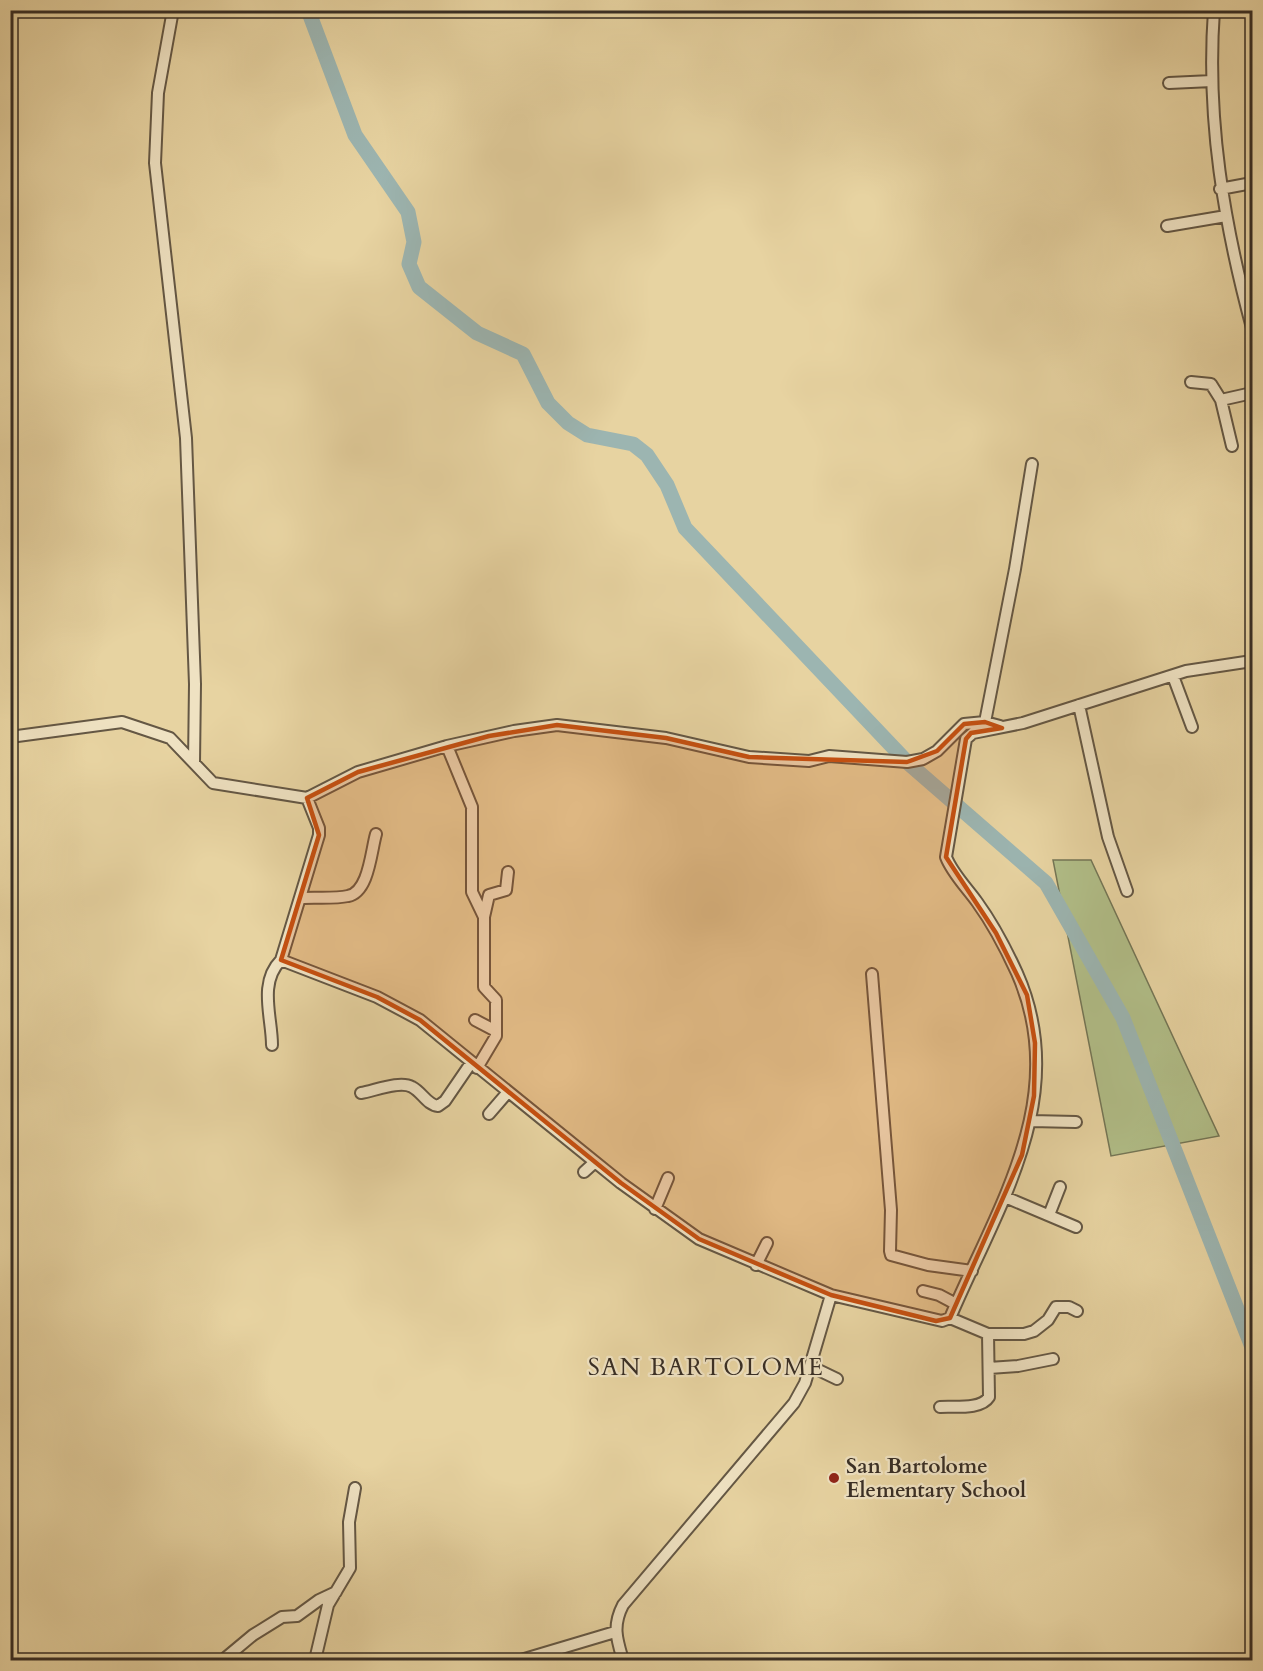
<svg xmlns="http://www.w3.org/2000/svg" width="1263" height="1671" viewBox="0 0 1263 1671" font-family="Cardo,serif">
<rect width="100%" height="100%" fill="#e7d3a1"/>
<filter id="stains"><feTurbulence type="fractalNoise" baseFrequency=".00333" numOctaves="4"/><feColorMatrix values="0 0 0 0 .2 0 0 0 0 .09 0 0 0 0 .02 0 0 0 .5 -.17"/></filter>
<radialGradient id="worn" r=".72"><stop offset=".6" stop-color="#630" stop-opacity="0"/><stop offset="1" stop-color="#630" stop-opacity=".3"/></radialGradient>
<!-- green -->
<path fill="#b1be88" stroke="#747656" stroke-width="1.5" d="M1053,860h38l128,276 -108,20z"/>
<g fill="none" stroke-linecap="round" stroke-linejoin="round">
<!-- river -->
<path stroke="#9cb5b1" stroke-width="15" d="M308,10l47,125 53,77 6,30 -5,22 10,23 58,46 46,21 25,49 20,20 19,12 46,9 14,11 20,30 18,43 222,234 139,121 77,135 129,329"/>
<!-- minor casing -->
<g stroke="#645744" stroke-width="14">
<path id="minor" d="M173,10l-15,83 -3,70 31,275 9,246 -1,79
M1214,10c-8,109 10,214 38,318
M1169,83l43,-2
M1220,189l32,-6
M1167,226l59,-10
M1191,382l20,2 10,16
M1232,446l-11,-46 31,-7
M1173,676l19,51
M1079,705l29,132 19,54
M985,722l30,-153 17,-105
M10,737l112,-15 48,16 43,45 94,15 51,-26 89,-26 67,-15 43,-6 109,13 83,19 60,4 20,-5 78,6 16,-3 14,-8 27,-27 21,-2 15,4
M447,746l25,61v85l12,25v70l12,13v36l-19,32
M307,798l12,30v7l-38,125 96,37 43,23 201,163 78,56 132,56 111,26 8,-3c47,-111 122,-221 67,-345 -11,-24 -24,-49 -40,-71 -10,-14 -25,-29 -31,-45l20,-118 7,-6 50,-10 163,-52 66,-10
M301,898c15,-1 33,1 47,-2 21,-4 23,-45 28,-62
M484,917l5,-22 17,-5 2,-18
M872,974l19,236 -1,41 1,4 37,10 44,6
M475,1020l21,11
M272,1045c0,-28 -14,-62 9,-85
M361,1093c13,-2 39,-13 51,-6 10,5 15,18 26,19l7,-5 26,-38
M489,1114l19,-22
M1031,1121l45,1
M584,1172l11,-10
M1005,1197l71,30
M655,1209l13,-31
M1049,1215l11,-28
M756,1265l11,-22
M923,1291l16,4 17,9
M988,1334h36l10,-3 14,-11 8,-13h13l8,4
M810,1366l27,13
M989,1368l29,-2 35,-7
M940,1407c14,-1 41,3 49,-10l-1,-63 -38,-16
M223,1660l30,-25 29,-18 15,-1 22,-16 17,-8
M315,1660l13,-55 22,-37 -1,-46 6,-34
M521,1660l94,-28
M623,1660c-6,-20 -11,-34 0,-55l171,-202 11,-20 26,-88"/>
</g>
<!-- minor -->
<use href="#minor" stroke="#efe2c2" stroke-width="10"/>
</g>
<!-- marked area -->
<path fill="#c55011" fill-opacity="0.2" stroke="#c55011" stroke-width="4.5" stroke-linejoin="round" d="M985,722l17,6 -31,5 -5,6 -20,118 50,76 31,62 8,48 -1,53 -12,59 -72,163 -14,3 -105,-26 -132,-56 -78,-56 -201,-163 -43,-23 -96,-37 38,-125 -12,-37 51,-26 131,-36 68,-11 109,13 83,19 158,5 30,-11 27,-27z"/>
<!-- markers -->
<circle fill="#8f2418" stroke="#efe2c2" stroke-width="2" cx="834" cy="1478" r="6"/>
<g text-anchor="middle" stroke-width="4.5" stroke-linejoin="round" paint-order="stroke">
<!-- poi labels -->
<g font-size="21" font-weight="bold" fill="#382e25" stroke="#efe2c2" text-anchor="start">
<text x="846" y="1473">San Bartolome<tspan x="846" dy="24">Elementary School</tspan></text>
</g>
<!-- quarter labels -->
<g font-size="24" letter-spacing="1.5" fill="#382e25" stroke="#efe2c2">
<text x="706" y="1375">SAN BARTOLOME</text>
</g>
</g>
<!-- margin -->
<rect width="1263" height="1671" fill="none" stroke="#e7d3a1" stroke-width="36"/>
<rect x="12" y="12" width="1239" height="1647" fill="none" stroke="#382e25" stroke-width="3"/>
<rect x="18" y="18" width="1227" height="1635" fill="none" stroke="#382e25" stroke-width="1.5"/>
<rect width="100%" height="100%" filter="url(#stains)"/>
<rect width="100%" height="100%" fill="url(#worn)"/>
</svg>
